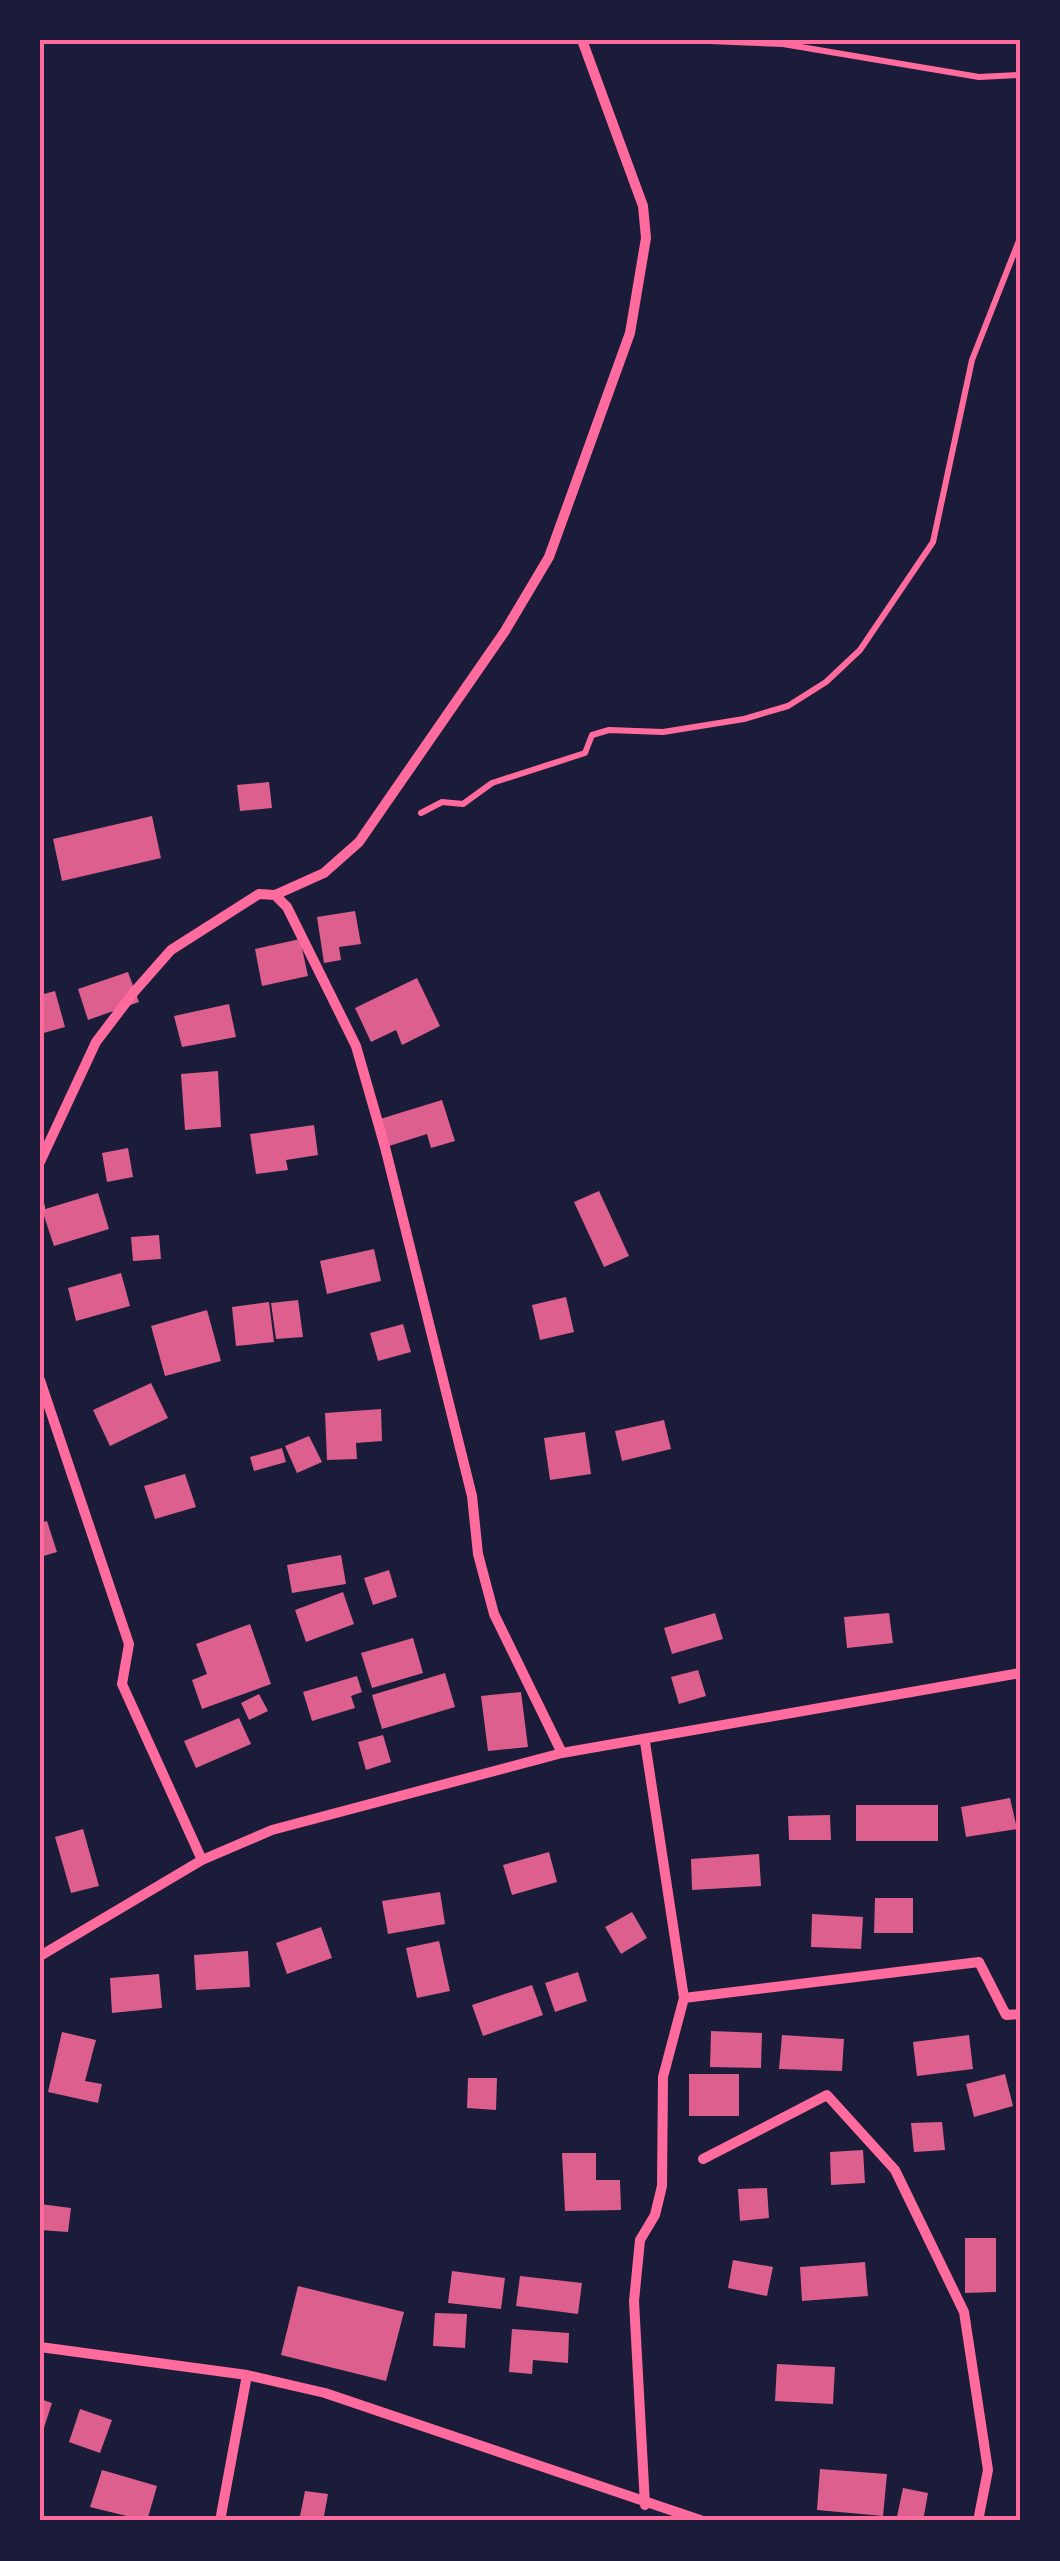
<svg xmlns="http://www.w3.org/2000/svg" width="1060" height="2561" viewBox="0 0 1060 2561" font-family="Roboto,sans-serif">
<rect width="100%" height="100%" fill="#1b1b3a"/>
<!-- building -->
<path fill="#dd5f8e" d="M269,782l3,26 -32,3 -3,-26z
M152,816l9,42 -99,23 -9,-42z
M355,911l6,33 -22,3 2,13 -17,3 -7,-46z
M300,939l8,37 -46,10 -7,-37z
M128,972l11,30 -51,18 -10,-31z
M417,978l23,48 -38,19 -6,-15 -25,12 -16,-34z
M55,991l10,36 -25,7v-39z
M229,1004l7,33 -54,10 -8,-31z
M218,1071l3,56 -36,3 -4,-56z
M442,1100l13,41 -24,7 -4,-14 -38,12 -9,-27z
M314,1125l4,30 -32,5 2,10 -32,4 -6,-40z
M128,1148l5,29 -26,5 -5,-29z
M599,1191l30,65 -25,11 -30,-65z
M98,1193l11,36 -55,17 -12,-36z
M159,1235l2,24 -28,2 -2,-24z
M374,1249l7,32 -54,13 -7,-33z
M121,1273l9,33 -54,15 -8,-33z
M566,1297l8,35 -34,8 -8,-35z
M298,1300l5,37 -27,2 -5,-36z
M269,1302l5,40 -38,4 -4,-39z
M207,1310l14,51 -56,15 -14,-50z
M403,1324l8,28 -33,9 -8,-28z
M151,1383l17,35 -58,28 -17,-36z
M381,1409l1,32 -26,2 1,16 -30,1 -2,-47z
M664,1420l7,29 -49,12 -7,-30z
M585,1432l6,42 -41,6 -6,-42z
M309,1436l13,26 -25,11 -12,-27z
M282,1448l4,14 -32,9 -4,-14z
M185,1474l11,33 -41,12 -11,-33z
M47,1521l10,31 -17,5v-34z
M341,1555l5,29 -54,9 -5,-28z
M389,1570l8,27 -24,8 -9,-27z
M343,1592l11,32 -48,18 -11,-32z
M715,1613l8,26 -51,15 -8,-26z
M889,1613l4,30 -46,5 -3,-31z
M250,1624l21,60 -69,25 -10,-29 15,-6 -11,-30z
M413,1638l10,35 -51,15 -11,-35z
M698,1670l8,26 -27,8 -8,-27z
M445,1673l10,34 -73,22 -10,-34z
M357,1676l5,16 -11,4 4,12 -43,13 -9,-29z
M521,1692l7,55 -40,4 -7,-55z
M259,1694l9,17 -19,9 -8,-17z
M239,1718l12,26 -55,24 -12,-27z
M383,1735l8,27 -25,8 -8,-28z
M1010,1798l7,31 -51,8 -5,-30z
M856,1805h82v36h-82z
M830,1815l1,25h-42l-1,-24z
M83,1829l16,57 -28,7 -16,-56z
M549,1852l8,30 -45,13 -9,-30z
M759,1854l2,32 -69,4 -1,-31z
M440,1892l5,32 -57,10 -6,-33z
M875,1898h38v35h-39z
M632,1912l15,26 -26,16 -16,-27z
M812,1914l51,3 -2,32 -50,-2z
M321,1927l11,31 -45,16 -11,-31z
M439,1941l11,50 -33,7 -11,-50z
M248,1951l2,36 -54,3 -2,-35z
M578,1972l9,29 -32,11 -10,-29z
M159,1974l3,34 -50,5 -2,-35z
M532,1985l11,30 -60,21 -11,-31z
M711,2031l51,2 -1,35 -51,-1z
M62,2032l34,8 -11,41 17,3 -4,19 -50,-11z
M782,2035l62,4 -2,32 -63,-2z
M969,2035l4,34 -56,7 -4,-34z
M689,2074h50v42h-50z
M1005,2074l8,32 -39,11 -8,-33z
M468,2078h29l-1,32 -29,-2z
M942,2122l3,28 -31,2 -3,-29z
M863,2150l2,33 -34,2 -1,-33z
M562,2153h34v27h24l1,30 -56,1z
M767,2188l2,30 -29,3 -2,-32z
M40,2204l31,4 -3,24 -28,-2z
M965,2238h31v54l-31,1z
M733,2260l40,7 -6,29 -39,-8z
M865,2262l3,34 -66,5 -2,-34z
M452,2271l53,7 -4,31 -53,-6z
M520,2276l62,7 -4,31 -62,-8z
M298,2286l106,26 -18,69 -105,-26z
M435,2313l32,1 -2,34 -32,-2z
M512,2329l57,4 -1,30 -35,-3 -1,14 -23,-2z
M777,2364l58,3 -2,37 -58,-3z
M40,2399l12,4 -11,34h-1z
M80,2409l32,11 -12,33 -31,-11z
M820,2469l67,5 -4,42 -66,-6z
M102,2470l55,16 -10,35 -57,-14z
M903,2488l25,5 -5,28h-27z
M305,2491l23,3 -5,27h-24z"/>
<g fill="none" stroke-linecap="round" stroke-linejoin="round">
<!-- path -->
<path stroke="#ff6b9d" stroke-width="6" d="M685,40l98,4 196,33 41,-2
M421,813l21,-11 21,2 29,-21 93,-30 7,-18 17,-5 54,2 81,-13 44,-13 38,-24 34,-32 73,-108 39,-182 48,-122"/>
<!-- minor -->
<path stroke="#ff6b9d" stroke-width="10" d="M275,895l12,12 69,139 29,101 87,349 6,58 16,60 68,139
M40,1162l56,-120 38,-50 37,-42 88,-56 16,1 49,-22 35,-31 146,-211 44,-74 81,-224 16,-95 -3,-32 -61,-166
M40,1207v3
M40,1380l89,264 -7,40 80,176
M645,1742l39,256 -21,79 -1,109 -7,29 -15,25 -6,61 11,204
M40,1956l162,-96 70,-30 290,-77 458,-80
M684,1998l295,-36 27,53 14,-1
M703,2159l124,-64 68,75 69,142 24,158 -10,51
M40,2347l207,28 78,18 378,128
M220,2521l27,-146"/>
</g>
<!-- border -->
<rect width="1060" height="2561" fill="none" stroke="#1b1b3a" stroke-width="85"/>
<rect x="42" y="42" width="976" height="2476" fill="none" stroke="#ff6b9d" stroke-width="4"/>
</svg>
